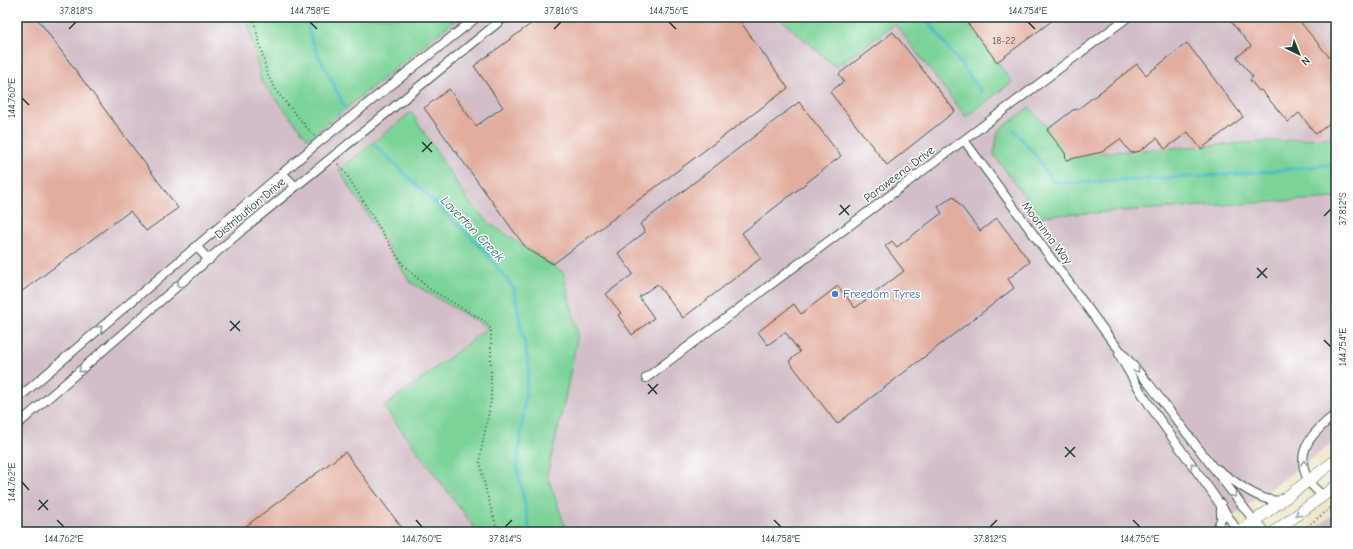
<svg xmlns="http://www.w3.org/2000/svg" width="1353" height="549" viewBox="0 0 1353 549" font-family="'Comic Neue',sans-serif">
<rect width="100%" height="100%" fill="#fff"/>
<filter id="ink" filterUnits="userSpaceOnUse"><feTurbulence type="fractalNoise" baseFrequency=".025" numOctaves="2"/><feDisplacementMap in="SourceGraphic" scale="8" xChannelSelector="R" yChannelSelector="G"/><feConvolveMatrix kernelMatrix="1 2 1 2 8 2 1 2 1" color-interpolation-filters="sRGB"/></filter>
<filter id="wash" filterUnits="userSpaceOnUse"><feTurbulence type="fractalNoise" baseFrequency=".012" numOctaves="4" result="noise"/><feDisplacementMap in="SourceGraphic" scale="16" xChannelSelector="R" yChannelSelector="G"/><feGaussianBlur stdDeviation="0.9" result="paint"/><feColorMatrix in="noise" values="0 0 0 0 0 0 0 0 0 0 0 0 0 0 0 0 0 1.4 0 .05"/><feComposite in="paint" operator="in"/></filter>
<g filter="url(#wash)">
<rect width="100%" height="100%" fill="#eee4c6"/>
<!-- industrial -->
<path fill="#d2bdc8" d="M17,17h1319v423l-124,92h-1195z
M1336,513v19h-26z"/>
<!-- green -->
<path fill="#7bd398" stroke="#4d8866" d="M247,17h212l-151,122 -47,-58z
M778,17h185l49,65 -46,35 -71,-93 -59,43z
M1030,107l39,48 267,-18v61l-297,18 -45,-61 4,-24z
M411,112l58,90 21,22 73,48 15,62 -15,74 -16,67 20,57h-89l-94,-125 104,-79 -78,-46 -71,-112z"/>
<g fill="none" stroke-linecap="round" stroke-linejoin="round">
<!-- stream -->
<path stroke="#4ebbc8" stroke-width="3" d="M306,17l6,25 33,65
M925,17l57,75
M1014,130l23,27 15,24 15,2 175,-9 94,-10
M375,145l109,105 30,39 15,78 -12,98 13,67"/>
</g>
<g id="blocks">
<!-- building -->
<path fill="#e2ad9f" d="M24,17h12l142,191 -32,23 -16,-20 -113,84v-273z
M540,17h197l51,71 -235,176 -27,-16 -102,-140 25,-19 27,37 27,-19 -29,-41z
M963,17h94l-60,45z
M1227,17h69l40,48v53l-20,16 -17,-21 -11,9 -27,-32 -2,1 -9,-11 3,-3 -16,-20 14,-11z
M893,32l62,79 -68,54 -57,-73 14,-11 -5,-7z
M1187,43l56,74 -42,32 -13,-17 -23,17 -8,-11 -17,13 -9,2 -11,-14 -18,13 -36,8 -1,-7 -18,-23 26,-20 5,-1 59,-45 9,11z
M799,102l42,54 -99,77 19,25 -78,60 -26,-34 -18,13 15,21 -22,17 -14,-20 3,-2 -15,-19 27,-20 -15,-21 27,-21 -5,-8z
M953,196l27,35 17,-13 33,44 -22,17 6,9 -177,136 -48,-63 11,-9 -15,-20 -17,13 -10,-13 36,-28 7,10 37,-28 17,22 49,-37 -19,-25 7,-5 5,6 45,-34 -4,-6z
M345,452l60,80h-167z"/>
</g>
</g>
<g filter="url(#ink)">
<use href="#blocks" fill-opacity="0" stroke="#3e564a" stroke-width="1"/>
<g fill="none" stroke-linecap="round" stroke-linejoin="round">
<!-- minor casing -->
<g stroke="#3e564a" stroke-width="10">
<path id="minor" d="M964,140l148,201 37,43 106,138
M282,173l13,13
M196,246l13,14
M1119,354c33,64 82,117 119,178
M646,378l482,-361
M17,399l302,-257 158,-125
M17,425l230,-199 258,-209
M1217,469c19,13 41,33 65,32
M1323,496c-5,-5 -12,-10 -15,-16 -15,-30 7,-50 28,-66
M1216,532l5,-13v-15"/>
</g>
<!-- secondary casing -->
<g stroke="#3e564a" stroke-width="12">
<path id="secondary" d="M1255,522l9,10
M1240,532l96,-72
M1274,532l62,-46"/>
</g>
<!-- path -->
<path stroke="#3e564a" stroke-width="2" stroke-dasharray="1 3" stroke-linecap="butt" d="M253,17l14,57 10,18 37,44
M338,164l7,8 57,92 26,24 58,34 5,7v72l-10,50 -1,12 6,28 12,41
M1302,532l8,-8 26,-20"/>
<!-- minor -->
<use href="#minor" stroke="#fff" stroke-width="8"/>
<!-- secondary -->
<use href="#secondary" stroke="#fff" stroke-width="11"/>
</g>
<!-- one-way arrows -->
<defs><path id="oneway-chevron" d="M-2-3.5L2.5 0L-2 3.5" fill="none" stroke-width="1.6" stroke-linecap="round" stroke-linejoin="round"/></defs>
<g stroke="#8f9e9a">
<use href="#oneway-chevron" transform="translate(179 285) rotate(139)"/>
<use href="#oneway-chevron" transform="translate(100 328) rotate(-41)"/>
<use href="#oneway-chevron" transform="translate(81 370) rotate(139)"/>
<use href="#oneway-chevron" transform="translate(1137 370) rotate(50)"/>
<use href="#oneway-chevron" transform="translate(1304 463) rotate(-90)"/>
<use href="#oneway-chevron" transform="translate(1193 465) rotate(-126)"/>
<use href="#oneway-chevron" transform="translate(1234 495) rotate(52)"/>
<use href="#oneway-chevron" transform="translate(1298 514) rotate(143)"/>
</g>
</g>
<!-- ticks -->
<path fill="none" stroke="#1f3d34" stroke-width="1.5" d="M310,22l7,7M669,22l7,7M1028,22l7,7M69,29l7,-7M554,29l7,-7M22,98l7,7M422,142l10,10M422,152l10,-10M840,205l9,10M839,215l11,-10M1324,216l7,-7M1257,268l10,10M1257,278l10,-10M230,321l10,10M230,331l10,-10M1324,340l7,7M648,384l9,10M648,394l10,-10M1065,447l10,10M1065,457l10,-10M22,482l7,8M39,500l9,10M38,510l10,-10M57,520l7,7M416,520l6,7M774,520l7,7M1133,520l7,7M505,527l7,-7M990,527l7,-7"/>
<!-- markers -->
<circle fill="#3f7fe0" stroke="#fff" stroke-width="1.5" cx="835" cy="294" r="4"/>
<g text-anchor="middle" stroke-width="3" stroke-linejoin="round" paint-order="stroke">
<!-- number labels -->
<g font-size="10" fill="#50594f">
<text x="1004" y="44">18-22</text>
</g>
<!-- street labels -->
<g font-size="12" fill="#1f3d34" stroke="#fff">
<text transform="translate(899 174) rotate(-37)" y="4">Paraweena Drive</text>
<text transform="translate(250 208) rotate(-40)" y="4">Distribution Drive</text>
<text transform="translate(1047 233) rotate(53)" y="4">Moorinna Way</text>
</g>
<!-- shop labels -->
<g font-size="12" fill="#366cbe" stroke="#fff" text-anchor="start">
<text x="843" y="298">Freedom Tyres</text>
</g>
<!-- water labels -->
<g font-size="13" font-style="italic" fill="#2d6360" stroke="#fff">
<text transform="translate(473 228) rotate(46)" y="5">Laverton Creek</text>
</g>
</g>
<!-- margin -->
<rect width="1353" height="549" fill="none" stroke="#fff" stroke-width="44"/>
<!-- north arrow -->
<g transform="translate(1299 54) rotate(137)" stroke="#ffffff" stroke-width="3" paint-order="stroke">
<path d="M0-3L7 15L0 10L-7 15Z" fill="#1f3d34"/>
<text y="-6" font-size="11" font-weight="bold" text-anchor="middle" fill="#1f3d34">N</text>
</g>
<rect x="22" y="22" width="1309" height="505" fill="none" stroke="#1f3d34" stroke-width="1.5"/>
<g font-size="10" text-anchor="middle" fill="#1f3d34">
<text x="76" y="14">37.818°S</text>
<text x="310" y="14">144.758°E</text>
<text x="561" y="14">37.816°S</text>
<text x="669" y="14">144.756°E</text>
<text x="1028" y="14">144.754°E</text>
<text transform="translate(11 98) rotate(-90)" y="4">144.760°E</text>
<text transform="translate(1342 209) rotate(-90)" y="4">37.812°S</text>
<text transform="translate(1342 347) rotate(-90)" y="4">144.754°E</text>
<text transform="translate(11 482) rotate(-90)" y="4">144.762°E</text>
<text x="64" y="542">144.762°E</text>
<text x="422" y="542">144.760°E</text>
<text x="505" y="542">37.814°S</text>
<text x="781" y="542">144.758°E</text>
<text x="990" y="542">37.812°S</text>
<text x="1140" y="542">144.756°E</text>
</g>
</svg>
